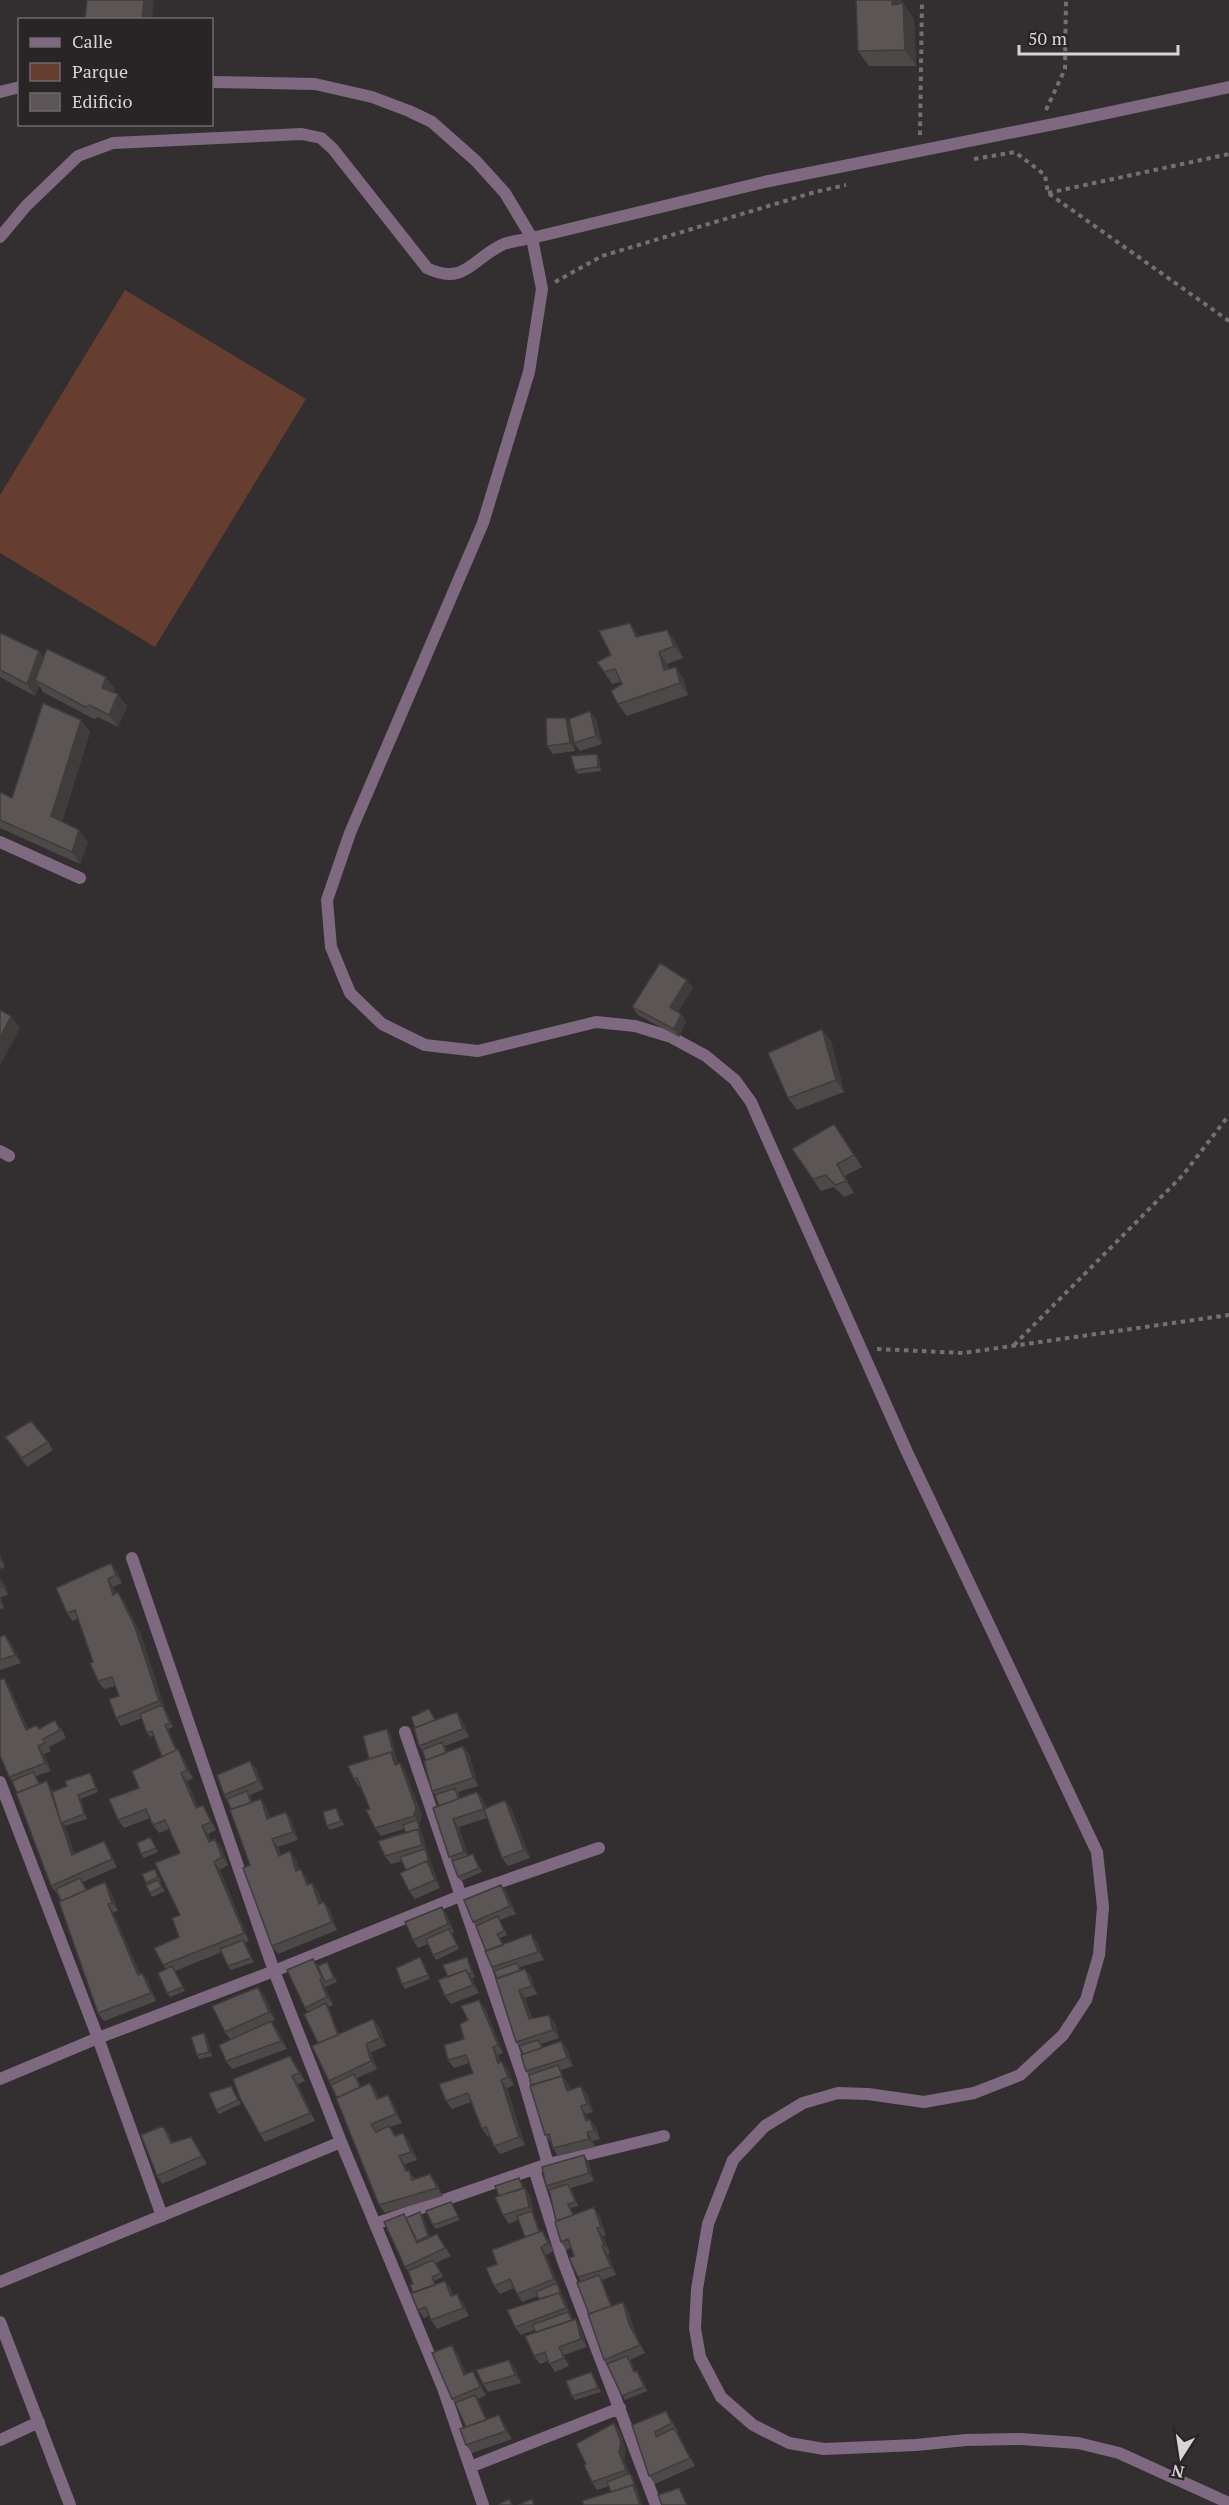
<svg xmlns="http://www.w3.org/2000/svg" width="1229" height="2505" viewBox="0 0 1229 2505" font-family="'PT Serif',serif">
<rect width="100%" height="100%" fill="#332e30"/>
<!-- park -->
<path fill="#653e2f" d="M125,290l181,109 -151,248 -155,-94v-58z"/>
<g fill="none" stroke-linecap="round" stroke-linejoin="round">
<!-- path -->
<path stroke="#747071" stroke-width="4" stroke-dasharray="4.5 4.5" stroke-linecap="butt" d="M1046,110l19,-41 1,-69
M920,135l2,-135
M974,159l41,-7 30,23 3,18 181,128
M1048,193l181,-39
M555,282l47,-26 213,-64 31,-7
M1014,1345l169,-170 46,-60
M877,1349l86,4 266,-38"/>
<!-- minor -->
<path stroke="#7e6980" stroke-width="12" d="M532,238l10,51 -13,83 -46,151 -133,310 -23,67 4,47 19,46 32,31 43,21 53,6 118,-29 39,4 36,11 35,19 29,24 16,22 156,350 190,400 6,55 -4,48 -13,45 -23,35 -43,40 -46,18 -50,9 -56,-8 -30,-1 -35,10 -38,23 -32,34 -25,64 -11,65 -2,39 5,29 21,40 32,28 36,18 35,6 92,-4 50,-5 55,-1 57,4 41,10 110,50
M0,842l80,36
M0,1151l9,5
M132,1558l142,413 67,171 102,246 40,117
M405,1732l118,346 25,86
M0,1782l98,256 64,178
M0,2079l98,-41 176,-67 186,-75 139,-48
M534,2169l28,89 94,247
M375,2224l173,-60 116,-28
M0,2282l341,-140
M0,2322l70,183
M0,2440l39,-18
M470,2467l150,-59"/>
<!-- tertiary -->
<path stroke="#7e6980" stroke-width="12" d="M0,92l20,-5
M0,237l26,-31 52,-50 35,-13 189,-9 19,4 12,11 94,119c38,19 46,-11 77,-24 8,-3 19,-4 28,-6l-27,-45 -29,-32 -44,-39 -23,-11 -37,-14 -57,-13 -103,-2
M532,238l232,-56 305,-61 160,-34"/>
</g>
<!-- wall -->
<path fill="#4e4949" d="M902,3h1l11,16 2,47h-47l-11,-15z
M630,623l9,14 37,5 7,16 -16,6 2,5 15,10 4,16 -61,21 -9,-12 4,-20 -2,-2 -8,2 -8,-12 7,-17z
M0,633l44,24 71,32 -2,3 14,14 -9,21 -20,-10 -4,2 -51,-27 -4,-7 -4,11 -35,-19z
M596,719l6,25 -22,7 -6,-8 1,8 -22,3 -6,-8 23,-22z
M81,720l9,12 -28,89 26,21 -8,22 -80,-36v-36l12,6z
M599,758l2,13 -23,3 -3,-4z
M693,988l-15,24 3,2 5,8 -7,15 -41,-22 -6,-8z
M831,1041l13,51 -47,18 -9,-12z
M842,1136l20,31 -17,9 9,17 -10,4 -10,-10 -13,4 -29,-42z
M5,1437l43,5 5,8 -26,17z
M0,1555l5,12 -5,2z
M117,1571l5,12 -9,4 3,7 8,7 17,34 24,74 8,18 -5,2 9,21 6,8 10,20 -6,3 11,26 10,6 8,17 -8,4 3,7 4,-2 6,8 7,18 -8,5 29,71 -4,2 9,19 -23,8 -3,-4 -6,-14 -47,19 10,20 -15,6 -3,-4 -1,-24 -3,-4 16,-28 1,-84 -11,-24 -10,4 -6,-8 -3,-7 -26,10 -6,-8 21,-32 23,-31 -8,-22 -4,2 -3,-4 -5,-15 -21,8 -5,-8 3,-22 -4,-10 -11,3 -6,-8 -5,-19 -15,-43 -6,2 -5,-8z
M1,1579l5,8 2,8 -7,2 3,11 -4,1v-29z
M5,1635l6,8 10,20 -21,7v-33z
M4,1678l5,8 19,43 33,-1 5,10 -17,9 2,4 -7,3 7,17 -15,5 4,8 12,5 1,3 40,-15 5,15 -17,7 6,20 -22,7 9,28 30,-13 5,8 8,18 -34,15 4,8h23l8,21 -5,1 27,62 2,-1 6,8 8,20 -52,20 -6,-8 -40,-119h-1l-6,-8 -34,-93 -5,-12 -3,-4z
M429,1709l7,11h26l7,17 -24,9 2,6 16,-6 6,8 9,32 -20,6 2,7 17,-7 6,8 3,8 19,-8 6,8 19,50 -22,8 -6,-8 -15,-40 -28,9 9,29 5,-2 9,18 -21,9 -3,-4 -6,-16 -3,-4 -10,-51 -4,-11 -3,-4 -6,-31 -4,-10 -3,-4 -4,-18z
M387,1729l3,4 8,31 2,-1 5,8 17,45 -3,8 14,46 7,18 -25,11 -6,-8 -3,-21 -4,-9 -11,3 -6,-8 21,-23 -2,-4 -23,7 -6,-8 -5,-19 -10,-22h-1l-5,-8 15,-20z
M256,1769l8,20 -14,6 2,7 9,-3 5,8 4,11 16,-6 5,8 7,20 -20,7 3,8 15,4 3,11 7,7 3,7 3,-1 6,8 4,12 2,-1 6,8 7,20 -59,24 -6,-8 -22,-81 -19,-56 -7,-14z
M338,1812l6,13 -14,5 -3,-4z
M153,1841l5,11 -14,6 -3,-4z
M155,1869l6,12 -2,1 6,9 -13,6 -2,-4 -4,-10z
M501,1885l6,8 9,21 -16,6 7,15 -7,3 3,7 28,-11 6,8 7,18 -24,7 1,3 4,-1 6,8 6,17 -12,4 7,20 23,5 4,15 -18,6 2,3 18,-6 6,8 6,17 -12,4 2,7 5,7 2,6 11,-4 6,8 6,18 -7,2 2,6 2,-1 6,8 4,12 -7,2 2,6 -37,9 -5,-8 -2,-5 -6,-8 -16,-60 -3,-4 -3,-17 -4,-8 -3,-4 -22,-71 -2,-4 -6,-16 -10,-25 -3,-4z
M447,1915l7,17 -2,1 7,16 -23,11 -3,-5 -5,-11 -10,4 -5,-8z
M313,1959l5,7 9,-4 10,20 -12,5 8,18 -5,2 11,27 34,-15 6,8 7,19 -15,6 6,17 -20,9 4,9 15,4 3,8 14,4 9,20 -12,4 6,9 13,5 8,19 -12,4 3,7 7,8 21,3 7,14 -58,17 -6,-8 -42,-107 -8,-17 -21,-69 -3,-4z
M469,1961l6,16 -3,1 7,15 -28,11 -6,-8 3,-19z
M423,1962l7,17 -25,10 -3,-5z
M264,1995l11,25 -4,2 6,7 10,20 -55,20 -6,-8 5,-21 -6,-8z
M485,2008l18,45 -5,2 3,7h1l6,8 6,15 -7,3 18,57 -25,9 -6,-8 -4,-10 -2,1 -6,-8 -11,-27 -19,7 -6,-8 27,-28 -4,-10 -15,5 -6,-8 16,-21 4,-19z
M204,2033l3,5 5,18 -13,3 -2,-4z
M296,2064l9,17 -7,3 17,37 -50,21 -5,-8z
M231,2086l10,18 -22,10 -3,-4z
M163,2126l6,8 4,9 24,2 10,19 -45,20 -5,-8z
M584,2155l5,8 5,18 -23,7 7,18 -8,2 3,7h26l7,20 -3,1 7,17 -2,1 8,21 -14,5 10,26 11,-4 5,8 7,22 10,21 -15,7 5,12 5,3 7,16 -22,9 -21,-40 -15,-46 -8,-32 -3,-5 -4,-21 -3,-8 -5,2 -5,-8 -12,-52 -3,-4z
M522,2182l2,6 6,8 4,19 6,16h2l6,8 6,12 -8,4 27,65 8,7 6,20 -23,8 5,11 -14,6 -7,-11 -8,3 -6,-8 2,-24 -1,-2 -14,5 -6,-8 24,-28 -1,-3 -16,6 -8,-14 -14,6 -6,-8 3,-22 28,-27 -7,-17 -9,4 -6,-9 -4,-19z
M453,2206l7,14 -24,9 -3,-4z
M423,2216l7,21 7,-3 14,22 -15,7 7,14 -9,4 2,3 9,-3 6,8 2,6 10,7 6,14 -32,13 -6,-9 -2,-4 -5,2 -6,-8 -5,-17v-9l-5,-13 -3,-4 1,-49z
M458,2354l8,20 7,-3 5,8 8,16 -8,4 9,21 17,3 8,16 -40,14 -6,-8v-18l-11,-24 -3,-4z
M515,2368l6,15 -33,9 -5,-8z
M591,2372l3,4 7,16 -26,8 -3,-4z
M666,2411l5,8 7,12 -1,1 18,34 -40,18 -6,-8 -17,-51z
M614,2423l6,8 6,19 -2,10 5,13 4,4 9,28h-58l27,-13 -2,-6 -12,4 -5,-8 -6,-18z"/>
<!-- shaded-wall -->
<path fill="#403c3c" d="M144,0h10l-2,20h-10z
M892,0h10l1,20 -11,-15z
M903,3l11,16 2,47 -11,-16z
M630,623l8,12 7,14 -9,-12z
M667,630l9,12 7,16 -9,-12z
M39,651l9,12 -13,17 4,5 -4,11 -8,-12z
M659,652l8,12 5,18 -8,-12z
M676,667l8,12 4,16 -8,-12z
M106,677l9,12 -5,11 -8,-12z
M118,694l9,12 -9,21 -9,-12z
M590,711l6,8 6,25 -6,-8z
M566,718l5,8 4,25 -5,-8z
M81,720l9,12 -31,96 -8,-12z
M597,754l2,4 2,13 -3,-4z
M79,830l9,12 -8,22 -8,-12z
M687,980l6,8 -17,27 -6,-8z
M681,1014l5,8 -7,15 -5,-8z
M11,1016l9,12 -20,38v-28z
M822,1029l9,12 13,51 -8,-12z
M837,1164l8,12 9,17 -8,-12z
M0,1555l5,12 -5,-7z
M111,1563l6,8 5,12 -6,-8z
M1,1579l5,8 2,8 -5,-8z
M108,1579l5,8 6,16 -6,-8z
M118,1592l6,9 17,34 24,74 -6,-8z
M0,1596l1,1 3,11 -4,-6z
M5,1635l6,8 10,20 -6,-8z
M4,1678l5,8 23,52 -6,-8z
M457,1712l5,8 7,17 -6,-8z
M165,1725l3,4 13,30 -3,-4z
M387,1729l3,4 7,27 -3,-4z
M38,1746l6,8 7,17 -6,-8z
M463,1746l6,8 9,32 -5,-8z
M178,1749l5,9 10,20 -6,-8z
M391,1752l6,8 4,13 -6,-8z
M250,1761l6,8 8,20 -6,-8z
M400,1763l5,8 17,45 -3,8 9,29 -6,-8 -4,-16 -1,-9 -3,-4z
M90,1773l3,4 5,15 -2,-4z
M181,1773l6,8 14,35 -5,-8z
M47,1781l5,8 26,74 -6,-8z
M477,1792l6,8 7,17 -6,-8z
M78,1795l3,4 6,20 -3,-5z
M261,1799l5,8 7,20 -6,-8z
M505,1800l6,8 19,50 -6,-8z
M203,1805l5,8 8,17 -5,-8z
M286,1812l5,8 7,20 -5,-8z
M453,1819l6,8 10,33 -5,-8z
M202,1826l6,8 7,16 -6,-8z
M215,1839l6,8 7,18 -6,-8z
M272,1839l6,8 6,17 -5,-8z
M104,1841l5,8 8,18 -5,-8z
M425,1849l3,4 12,35 -5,-8 -8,-19z
M290,1851l6,8 6,20 -6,-8z
M214,1862l6,8 29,71 -5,-8z
M301,1869l5,8 6,16 -5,-8z
M105,1882l5,8 8,21 -6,-8z
M312,1883l6,8 7,21 -6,-8z
M501,1885l6,8 9,21 -6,-8z
M324,1902l6,8 7,20 -5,-8z
M108,1904l5,8 31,71 -6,-8z
M442,1907l5,8 7,17 -6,-8z
M531,1934l6,8 7,18 -6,-8z
M243,1940l3,4 8,18 -3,-4z
M467,1957l2,4 6,16 -3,-4z
M525,1969l6,8 6,17 -5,-8z
M466,1970l6,8 7,15 -6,-8z
M142,1973l6,8 8,20 -5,-8z
M320,1979l5,8 8,18 -6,-8z
M258,1987l6,8 11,25 -6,-8z
M519,1990l6,8 9,29 -5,-8z
M479,2000l6,8 18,45 -5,-8z
M326,2003l3,4 13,36 -3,-4z
M549,2015l6,8 4,15 -6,-8z
M373,2019l6,8 7,19 -6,-8z
M271,2021l6,8 10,20 -6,-8z
M204,2033l3,5 5,18 -3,-4z
M561,2041l6,8 6,17 -6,-8z
M366,2044l5,8 6,17 -6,-8z
M493,2047l5,8 6,16 -6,-8z
M290,2056l6,8 9,17 -6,-8z
M502,2062l6,8 6,15 -6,-8z
M558,2065l3,4 2,8 5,7 5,15 -6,-8z
M292,2076l6,8 17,37 -5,-8z
M501,2080l6,8 18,57 -6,-8z
M370,2083l6,8 6,17 -5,-9z
M581,2086l6,8 6,18 -6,-8z
M388,2095l5,8 9,20 -6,-9z
M581,2106l5,8 6,15 -6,-8z
M590,2119l6,8 4,12 -6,-8z
M163,2126l6,8 8,17 -6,-8z
M587,2132l6,9 2,6 -6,-8z
M403,2133l6,8 8,19 -6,-8z
M191,2137l6,8 10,19 -5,-8z
M584,2155l5,8 5,18 -5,-8z
M399,2156l6,8 7,15 -6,-8z
M430,2174l6,8 7,14 -6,-8z
M519,2178l6,14v-4l5,8 4,19 10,26 -3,-4 -9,-26 -3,-4z
M594,2207l5,8 7,20 -5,-8z
M420,2212l3,4 8,24 -3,-4z
M597,2228l6,8 7,17 -6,-8z
M542,2231l6,8 6,12 -6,-8z
M602,2246l6,8 8,21 -5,-8z
M541,2247l5,8 13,32 -5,-8z
M599,2275l3,5 13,35 -2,-4z
M445,2281l6,8 6,15 -6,-8z
M557,2283l2,4 18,41 -11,-20z
M457,2294l6,8 6,14 -6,-8z
M623,2302l5,8 7,22 10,21 -5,-8 -11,-21z
M576,2319l5,8 6,20 -6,-8z
M452,2345l6,9 12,29 -6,-8z
M559,2347l5,8 5,11 -5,-8z
M509,2360l6,8 6,15 -6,-8z
M473,2371l5,8 8,16 -6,-8z
M591,2372l3,4 7,16 -3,-4z
M475,2395l3,4 12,30 -2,-4z
M666,2411l5,8 7,12 -6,-8z
M499,2415l5,8 8,16 -6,-8z
M614,2423l6,8 6,19 -2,10 7,18 -5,-8 -7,-18z
M674,2428l6,9 15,29 -5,-8z
M630,2473l3,4 9,28h-2z"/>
<!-- building -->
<path fill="#5b5555" stroke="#403c3c" stroke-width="1.5" d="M87,0h57l-2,20h-57z
M856,0h36v5l11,-2 2,47 -47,1z
M630,623l6,14 31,-7 7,16 -15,6 5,18 12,-3 4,16 -62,21 -7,-13 11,-7 -7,-15 -11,3 -7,-10 14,-7 -12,-24z
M0,633l39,18 -12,33 -27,-14z
M47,649l59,28 -4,11 16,6 -9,21 -19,-10 -5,2 -50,-27z
M43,703l38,17 -30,96 28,14 -7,22 -72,-32v-28l12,6z
M590,711l6,25 -22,7 -5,-24z
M546,718h20l4,25 -23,3z
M597,754l1,13 -23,3 -4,-14z
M660,963l27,17 -17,27 11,7 -7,15 -42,-22z
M0,1010l11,6 -11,22z
M822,1029l14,51 -48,18 -20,-45z
M834,1124l20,31 -17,9 9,17 -11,4 -9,-10 -13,4 -21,-30z
M31,1421l17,21 -26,16 -17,-21z
M111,1563l5,12 -8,4 5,16 5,-3 17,35 24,74 -43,17 -7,-19 10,-3 -7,-19 -14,4 -8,-18 3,-1 -18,-52 -8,3 -11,-25z
M1,1579l2,8h-3v-7z
M5,1635l10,20 -15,5v-23z
M4,1678l22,52 11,-5 2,4 16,-9 5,10 -17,9 2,4 -7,3 7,17 -36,14 -9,-22v-75z
M162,1705l8,18 -5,2 11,25 -14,7 -10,-26 -5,2 -7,-19z
M429,1709l6,11 -20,8 -4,-11z
M457,1712l6,17 -44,17 -5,-18z
M387,1729l7,27 -3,-4 -22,7 -6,-23z
M442,1742l4,11 -20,7 -4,-10z
M463,1746l10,32 -41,13 -8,-30z
M178,1749l9,21 -6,3 15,35 7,-3 8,17 -9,4 7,16 6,-3 7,18 -8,5 30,71 -81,32 -9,-17 25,-11 -7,-19 8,-3 -25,-52 25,-10 -15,-33 -12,5 -7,-16 -28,11 -9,-21 30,-11 -7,-17z
M391,1752l4,13 5,-2 16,45 -2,8 -39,12 -9,-18 4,-1 -13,-31 -3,1 -6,-13z
M250,1761l8,20 -34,14 -7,-20z
M33,1772l6,12 -22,9 -5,-12z
M90,1773l6,15 -18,7 6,19 -23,9 -9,-31 15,-6 -2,-5z
M47,1781l25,74 32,-14 8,18 -61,27 -35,-93z
M455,1788l3,11 -19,7 -4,-11z
M247,1791l4,12 -20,6 -4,-10z
M477,1792l7,17 -31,10 11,33 -15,5 -16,-49z
M261,1799l6,20 19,-7 7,20 -21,7 7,17 11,-5 6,20 5,-2 6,16 5,-2 7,21 5,-2 8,20 -60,24 -29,-78 7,-3 -20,-55z
M505,1800l19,50 -22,8 -18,-49z
M336,1808l5,13 -14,5 -4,-14z
M417,1820l4,13 -3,-4 -12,4 -3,-8z
M418,1829l4,16 -37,11 -7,-15z
M150,1837l6,11 -15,6 -4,-11z
M425,1849l5,16 -3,-4 -21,9 -6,-13z
M473,1854l6,14 -21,9 -6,-16z
M427,1861l8,19 -26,11 -9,-18z
M155,1869l3,8 -12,6 -4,-9z
M80,1878l6,12 -25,11 -5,-12z
M158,1880l4,7 -12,6 -4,-8z
M105,1882l7,21 -4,1 30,71 4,-2 9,20 -53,20 -39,-111z
M501,1885l9,21 -37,16 -9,-22z
M442,1907l6,17 -35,16 -8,-18z
M498,1916l6,15 -7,3 6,11 -17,6 -10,-25z
M449,1929l8,16 -24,10 -7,-16z
M531,1934l7,18 -46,15 -7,-16z
M243,1940l8,18 -23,8 -8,-17z
M420,1957l8,18 -26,9 -6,-16z
M467,1957l5,16 -3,1 -3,-4 -18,7 -5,-12z
M313,1959l9,19 -2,1 7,18 -22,11 -18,-38z
M327,1962l7,16 -9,4 -7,-16z
M517,1963l3,7 -23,8 -3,-7z
M172,1966l11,21 -16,6 -9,-20z
M525,1969l7,17 -13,4 10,29 20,-4 4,15 -37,12 -20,-63z
M466,1970l7,15 -28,11 -7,-16z
M258,1987l11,25 -44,20 -13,-26z
M479,2000l19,45 -5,2 5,16 4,-1 6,15 -7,3 18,57 -25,9 -8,-19 -4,2 -14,-36 -22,8 -7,-17 34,-11 -7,-18 -18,5 -4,-15 20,-6 -4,-15 8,-4 -7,-14z
M326,2003l12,32 -20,8 -14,-29z
M373,2019l7,19 -14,6 5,17 -42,20 -17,-35z
M271,2021l10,20 -55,20 -7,-16z
M204,2033l5,19 -12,3 -6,-18z
M538,2040l4,8 -19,6 -4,-8z
M561,2041l6,17 -41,13 -5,-16z
M290,2056l9,17 -7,3 18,37 -50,21 -20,-36 -7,-19z
M558,2065l4,11 -31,9 -2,-10z
M354,2074l6,13 -23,11 -6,-13z
M562,2076l5,15 14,-5 6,18 -6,2 5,15 4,-2 4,12 -7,1 2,7 -36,9 -4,-14 -4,1 -15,-49z
M370,2083l7,16 11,-4 8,19 -25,10 5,8 13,-6 6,10 8,-3 8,19 -12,4 7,15 3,-1 3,10 18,-6 7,14 -58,17 -43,-107z
M231,2086l7,14 -22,10 -7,-17z
M163,2126l8,17 20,-6 11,19 -45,20 -16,-41z
M584,2155l5,18 -43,13 -4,-19z
M519,2178l4,10 -24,8 -4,-10z
M568,2184l7,18 -7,2 5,11 -17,6 -7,-31z
M525,2188l4,19 -26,8 -8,-18z
M451,2202l7,14 -25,9 -7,-14z
M594,2207l7,20 -4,1 7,17 -2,1 9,21 -33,10 -9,-19 5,-2 -6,-17 -7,3 -6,-20z
M532,2211l7,21 -14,5 -8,-21z
M420,2212l8,24 -11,5 -11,-23z
M404,2214l13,29 20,-9 8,14 -40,19 -21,-45z
M542,2231l6,12 -7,4 13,32 -37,15 -7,-15 -16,7 -8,-18 11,-4 -5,-14z
M433,2260l8,13 -9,4 3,8 -22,8 -3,-8 3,-1 -5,-13z
M599,2275l12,31 -22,8 -12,-31z
M445,2281l6,15 6,-2 6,14 -32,12 -5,-13 -8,3 -7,-17z
M557,2283l5,14 -3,-4 -20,6 -3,-7z
M559,2293l7,15 -51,19 -8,-17z
M623,2302l6,22 11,21 -36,15 -16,-46z
M568,2312l4,8 -36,12 -4,-7z
M576,2319l5,20 -22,8 5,11 -15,6 -4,-12 -11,4 -9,-20z
M452,2345l12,30 9,-4 7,16 -28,12 -20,-46z
M627,2356l7,16 3,-1 7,16 -22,9 -15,-32z
M509,2360l6,15 -32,9 -7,-14z
M591,2372l7,16 -26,8 -6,-15z
M475,2395l11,25 -20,7 -11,-24z
M666,2411l6,12 -17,9 1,5 18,-9 16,30 -41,18 -17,-51z
M499,2415l7,16 -40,14 -6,-16z
M614,2423l7,19 -2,10 7,18 -34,12 -8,-17 2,-1 -10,-20z
M630,2473l6,16 -3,-4 -22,7 -4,-10z
M633,2485l7,20h-56l-2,-4z
M679,2488l8,17h-25l-4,-10z
M509,2499l3,6h-14z
M532,2499l2,6h-16z"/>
<!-- legend -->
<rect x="18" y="18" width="195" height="108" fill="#292426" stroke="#6f6a6c" stroke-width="1.5"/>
<rect x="30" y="38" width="30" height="9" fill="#7e6980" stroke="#6f6a6c" stroke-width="1.5"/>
<text x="72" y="48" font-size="18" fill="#d7d4d5">Calle</text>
<rect x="30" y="63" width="30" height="18" fill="#653e2f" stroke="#6f6a6c" stroke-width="1.5"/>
<text x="72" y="78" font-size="18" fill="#d7d4d5">Parque</text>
<rect x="30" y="93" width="30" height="18" fill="#5b5555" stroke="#6f6a6c" stroke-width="1.5"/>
<text x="72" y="108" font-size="18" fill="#d7d4d5">Edificio</text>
<!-- north arrow -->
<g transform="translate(1181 2457) rotate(192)" stroke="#292426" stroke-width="4.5" paint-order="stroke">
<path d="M0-4.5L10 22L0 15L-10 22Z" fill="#d7d4d5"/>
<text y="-9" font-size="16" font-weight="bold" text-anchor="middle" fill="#d7d4d5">N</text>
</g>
<!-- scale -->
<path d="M1019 45v9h159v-9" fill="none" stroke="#d7d4d5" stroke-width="3"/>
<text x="1028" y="45" font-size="18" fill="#d7d4d5" stroke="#292426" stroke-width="4.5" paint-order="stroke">50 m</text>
</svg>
